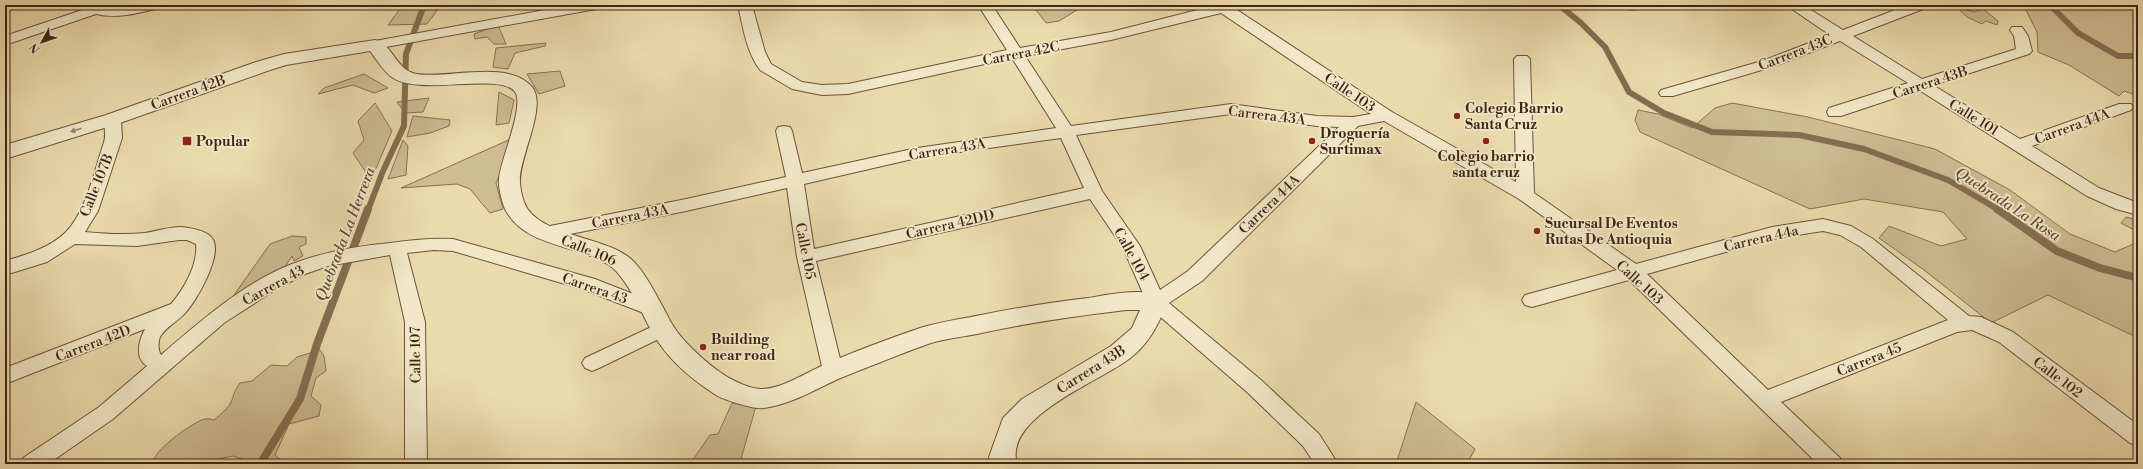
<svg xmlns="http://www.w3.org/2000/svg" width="2143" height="469" viewBox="0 0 2143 469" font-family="'Libre Bodoni',serif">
<rect width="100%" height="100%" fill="#ebdbac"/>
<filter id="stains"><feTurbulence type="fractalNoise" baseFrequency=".005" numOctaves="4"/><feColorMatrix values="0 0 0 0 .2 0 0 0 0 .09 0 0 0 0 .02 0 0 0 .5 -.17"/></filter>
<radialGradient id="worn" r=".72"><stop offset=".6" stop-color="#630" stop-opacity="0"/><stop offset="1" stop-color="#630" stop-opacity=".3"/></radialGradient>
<!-- green -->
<path fill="#cebc92" stroke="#877054" d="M410,5h31l-14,19 -39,1 11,-15z
M1029,5h36l12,5 -18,11 -13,2 -10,-13z
M2021,5h117v91l-14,-5 -5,5 -50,-31 -31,-13 -1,-20 -10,-20z
M1955,6l19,6 9,-3 15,12 -1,4 -11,-4 -4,3 -15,-7z
M498,25l8,19h-12l-7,-7 -12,2 -1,-5z
M546,43l-1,3 -30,7 -7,16 -15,-2 3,-19z
M560,71l5,15 -26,8 -12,-20z
M364,74l24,14 -14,5 -21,-8 -35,9 6,-6z
M499,92l15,8 -5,23 -13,2z
M429,98l-6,14 -18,1 -8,-11z
M375,103l17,28 -21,49 -18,-27 11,-13 -6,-19z
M1732,103l76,14 127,32 75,41 60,44 45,18 23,-10v96l-90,-43 -57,28 -67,-53 -45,-32 10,-12 52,20 26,-7 -24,-27 -79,-13 -54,10 -170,-77 -5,-12 3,-10 20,4 34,14 23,-20z
M413,116l37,4 -1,6 -19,7 -23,4z
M513,138l-9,28 -8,17 7,26 -13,4 -20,-24 -13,-5 -56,4z
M403,140l5,6 -2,29 -18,4z
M2126,217l12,3v12l-17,-9z
M292,236l14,1v7l-7,3 4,9 -9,5 -2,-5 -11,17 -54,32 43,-61z
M320,350l4,6 2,15 -10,7 -5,18 10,9 -2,11 -30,8 -14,31 6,5v4h-35l-1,-4 -12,-4 -20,4 -9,4h-52c2,-14 37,-39 50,-44 4,-2 9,-1 12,0 7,-6 15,-12 18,-20 2,-7 3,-10 8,-17l12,-2 19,-16 16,1 10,-9z
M1416,402l59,47 -8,15h-71z
M732,403l24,3 -15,53 -5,5h-46l20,-29 8,-1z"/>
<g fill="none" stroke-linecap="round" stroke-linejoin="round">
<!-- stream-far1 -->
<path stroke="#846d51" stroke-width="6" d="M1559,5l22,18 24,24 24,45 35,21 48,19 87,3 65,14 84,31 51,30
M2050,5l28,28 40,23h20
M368,210l15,-39 21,-45 2,-72 18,-49"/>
<!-- stream -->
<path stroke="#846d51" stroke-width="8" d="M1997,209l60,42 43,17 38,10
M260,464l40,-65 17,-55 51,-135"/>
<!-- minor casing -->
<g stroke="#6b523b" stroke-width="2">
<path id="minor" d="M97,5l13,3 51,-3 -2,3c-20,5 -42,11 -63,6l-91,31v-9z
M572,5h31l-2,3 -5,1 -221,40 -5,-1 -2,-3 2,-3 5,-1z
M738,5h14l13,47 6,12 31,18 20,3 26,-1 159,-34 -29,-45h14l28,43 91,-16 102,-26 -1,-1h39l-2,3 -12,2 155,102 124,70 -2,-123 3,-3h10l3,3 4,134 102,71 136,-37 51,-8 28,7 22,13 96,77 12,1 32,15 125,93v21l-8,-3 -131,-101 -27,-12 -15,2 -176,70 59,56 3,6h-25l-189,-184 -97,27 -7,-2 -3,-5 3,-5 92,-25 -98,-71 -135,-78 -26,5 -156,155 -33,22 92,77 58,54 19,30h-23l-12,-18 -56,-54 -98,-85 -26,-59 -33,-49 -274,62 27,110 -3,6 -7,2 -7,-2 -3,-6 -26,-114 -10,-69 -101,23 -141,28 -6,-2 -3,-4 3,-4 6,-2 141,-28 100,-22 -10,-46 2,-4 6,-1 6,1 2,4 10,42 115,-25 139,-20 -44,-70 -164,36 -26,1 -30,-6 -32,-19c-14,-19 -17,-43 -22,-65zM1221,13l150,101 -18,3 -36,-1 -86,-12 -160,22 -46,-70 86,-16zM1231,114l86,12 22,1 -151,144 -28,19 -20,-44 -38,-55 -26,-56zM1061,138l23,50 -270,61 -10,-65 113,-26zM1823,231l17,4 21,12 87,73 -180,70 -121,-116 125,-35z
M1620,5h25l-2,3c-7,2 -14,2 -21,0z
M1786,5h17l40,25 65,-25h20l-2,3 -73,28 69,43 94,-30 -2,-13 -4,-6 2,-3h10l6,9 4,15 -3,3 -96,31 87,54 99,-35h12l2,3 -2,3 -99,36 67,42 39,15v12l-22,-6 -29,-13 -168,-106 -78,26h-12l-2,-4 2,-4 79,-25 -68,-42 -68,26 -99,29h-12l-2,-3 2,-3 101,-29 68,-26z
M113,114l6,1 2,4 1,19 -24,73 -13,21c20,2 40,3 60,1 12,-2 24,-6 36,-6 9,1 25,3 31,11 12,15 -15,62 -26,74 -7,9 -21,15 -26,25 -2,5 -2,14 1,18 38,-33 84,-73 131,-91 31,-12 65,-18 98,-21 21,-3 42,-5 63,-4l142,40 66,26 3,5 -3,5 -7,2 -72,-28 -129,-38 -19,-1 -27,3 18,69 2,142h-22v-142l-15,-67 -62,11 -23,8 -30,16 -51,33 -111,96 -65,45h-28l3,-6 76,-51 48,-41c-13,-8 -8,-26 -2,-37l-140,55v-16l166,-64c13,-15 27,-39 25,-60l-9,-4h-8l-42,6 -62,-2 -28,18 -42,13v-14c20,-6 45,-13 61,-29 20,-20 29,-63 38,-90 3,-8 -2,-19 3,-27z
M662,322l7,2 3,5 -3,5 -70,34 -7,3 -7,-3 -3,-5 3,-5z"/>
</g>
<!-- tertiary casing -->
<g stroke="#6b523b" stroke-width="2">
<path id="tertiary" d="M375,40c18,4 21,31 42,34 32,5 91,-15 115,13 16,19 -14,72 -12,95 0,6 2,14 4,20 12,34 82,34 107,57 15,13 31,47 41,65 11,19 44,49 65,58 6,3 17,7 24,7 21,0 44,-16 63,-24 31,-14 64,-26 96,-37 19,-6 41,-9 61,-13 35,-7 71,-13 107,-17 24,-4 52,-10 76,-2l4,6c-11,24 -18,41 -39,57 -30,23 -126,58 -112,105h-26l-2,-7 14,-39 19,-19 89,-53 21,-18 8,-18h-14c-50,6 -100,13 -149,24 -16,3 -34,5 -49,10 -28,10 -57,22 -85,33 -26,11 -50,27 -79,31 -9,2 -40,-8 -48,-13 -25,-16 -49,-36 -64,-63 -11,-20 -20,-43 -35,-60 -27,-29 -90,-20 -112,-63 -3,-7 -7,-22 -6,-30 1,-18 26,-73 16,-87 -14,-20 -94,4 -122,-14 -9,-6 -16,-18 -23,-27l-84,14 -16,5 -150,53 -115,36v-14l101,-30 150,-53 28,-8z"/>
</g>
<!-- minor -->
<use href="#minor" fill="#f2e8c9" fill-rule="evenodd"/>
<!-- tertiary -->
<use href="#tertiary" fill="#f2e8c9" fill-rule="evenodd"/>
</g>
<!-- one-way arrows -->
<defs><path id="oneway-solid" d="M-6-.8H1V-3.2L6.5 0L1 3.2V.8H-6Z"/></defs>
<use fill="#99866f" href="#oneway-solid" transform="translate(76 130) rotate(163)"/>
<!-- markers -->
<g fill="#8f2418" stroke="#f2e8c9" stroke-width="1.5">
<circle cx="1457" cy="116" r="4"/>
<rect x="182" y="136" width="10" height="10" rx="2"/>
<circle cx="1312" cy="141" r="4"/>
<circle cx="1486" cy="141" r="4"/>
<circle cx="1537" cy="231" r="4"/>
<circle cx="703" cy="347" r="4"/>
</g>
<g text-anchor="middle" stroke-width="3.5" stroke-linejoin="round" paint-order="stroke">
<!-- street labels -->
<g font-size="14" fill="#402415" stroke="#f2e8c9">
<text transform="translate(1795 52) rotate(-21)" y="5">Carrera 43C</text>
<text transform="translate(1021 53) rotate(-11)" y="5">Carrera 42C</text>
<text transform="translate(1930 82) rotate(-18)" y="5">Carrera 43B</text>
<text transform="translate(188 92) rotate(-20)" y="5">Carrera 42B</text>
<text transform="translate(1350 92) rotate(34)" y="5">Calle 103</text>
<text transform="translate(1267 115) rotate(7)" y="5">Carrera 43A</text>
<text transform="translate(1974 117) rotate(32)" y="5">Calle 101</text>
<text transform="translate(2072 126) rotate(-20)" y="5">Carrera 44A</text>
<text transform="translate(947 149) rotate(-9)" y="5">Carrera 43A</text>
<text transform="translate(96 185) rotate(-68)" y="5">Calle 107B</text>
<text transform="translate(1269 204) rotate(-44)" y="5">Carrera 44A</text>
<text transform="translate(630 216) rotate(-11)" y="5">Carrera 43A</text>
<text transform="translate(950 224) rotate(-13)" y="5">Carrera 42DD</text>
<text transform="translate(1761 238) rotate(-13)" y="5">Carrera 44a</text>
<text transform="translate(589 250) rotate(22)" y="5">Calle 106</text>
<text transform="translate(806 251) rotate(79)" y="5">Calle 105</text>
<text transform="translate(1132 254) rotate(61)" y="5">Calle 104</text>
<text transform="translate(1640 282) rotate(42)" y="5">Calle 103</text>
<text transform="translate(273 285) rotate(-29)" y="5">Carrera 43</text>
<text transform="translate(595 288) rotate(19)" y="5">Carrera 43</text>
<text transform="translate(93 343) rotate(-21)" y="5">Carrera 42D</text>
<text transform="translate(415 355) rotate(-91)" y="5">Calle 107</text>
<text transform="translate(1869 359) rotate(-22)" y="5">Carrera 45</text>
<text transform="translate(1091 369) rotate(-32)" y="5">Carrera 43B</text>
<text transform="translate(2058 377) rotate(37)" y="5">Calle 102</text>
</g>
<!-- poi labels -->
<g font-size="14" font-weight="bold" fill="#402415" stroke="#f2e8c9" text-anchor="start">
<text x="1465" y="113">Colegio Barrio<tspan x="1465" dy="16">Santa Cruz</tspan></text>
<text x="1320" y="138">Droguería<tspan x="1320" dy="16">Surtimax</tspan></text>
<text x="196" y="146">Popular</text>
<text x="1486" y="161" text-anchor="middle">Colegio barrio<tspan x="1486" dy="16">santa cruz</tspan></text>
<text x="1545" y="228">Sucursal De Eventos<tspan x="1545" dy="16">Rutas De Antioquia</tspan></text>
<text x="711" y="344">Building<tspan x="711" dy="16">near road</tspan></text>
</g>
<!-- water labels -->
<g font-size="15" font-style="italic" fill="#624833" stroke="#f2e8c9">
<text transform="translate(2008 204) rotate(33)" y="5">Quebrada La Rosa</text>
<text transform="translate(345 234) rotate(-69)" y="5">Quebrada La Herrera</text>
</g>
</g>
<!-- margin -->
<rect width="2143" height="469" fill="none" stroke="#ebdbac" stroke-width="20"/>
<rect x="6" y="6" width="2131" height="457" fill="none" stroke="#402415" stroke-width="2"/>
<rect x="10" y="10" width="2123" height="449" fill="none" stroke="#402415"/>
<!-- north arrow -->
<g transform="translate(42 42) rotate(230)" stroke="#f2e8c9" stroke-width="3" paint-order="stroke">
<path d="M0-3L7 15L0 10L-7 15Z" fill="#402415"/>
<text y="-6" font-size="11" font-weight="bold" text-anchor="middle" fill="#402415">N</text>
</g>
<rect width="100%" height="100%" filter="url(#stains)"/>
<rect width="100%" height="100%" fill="url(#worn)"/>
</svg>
